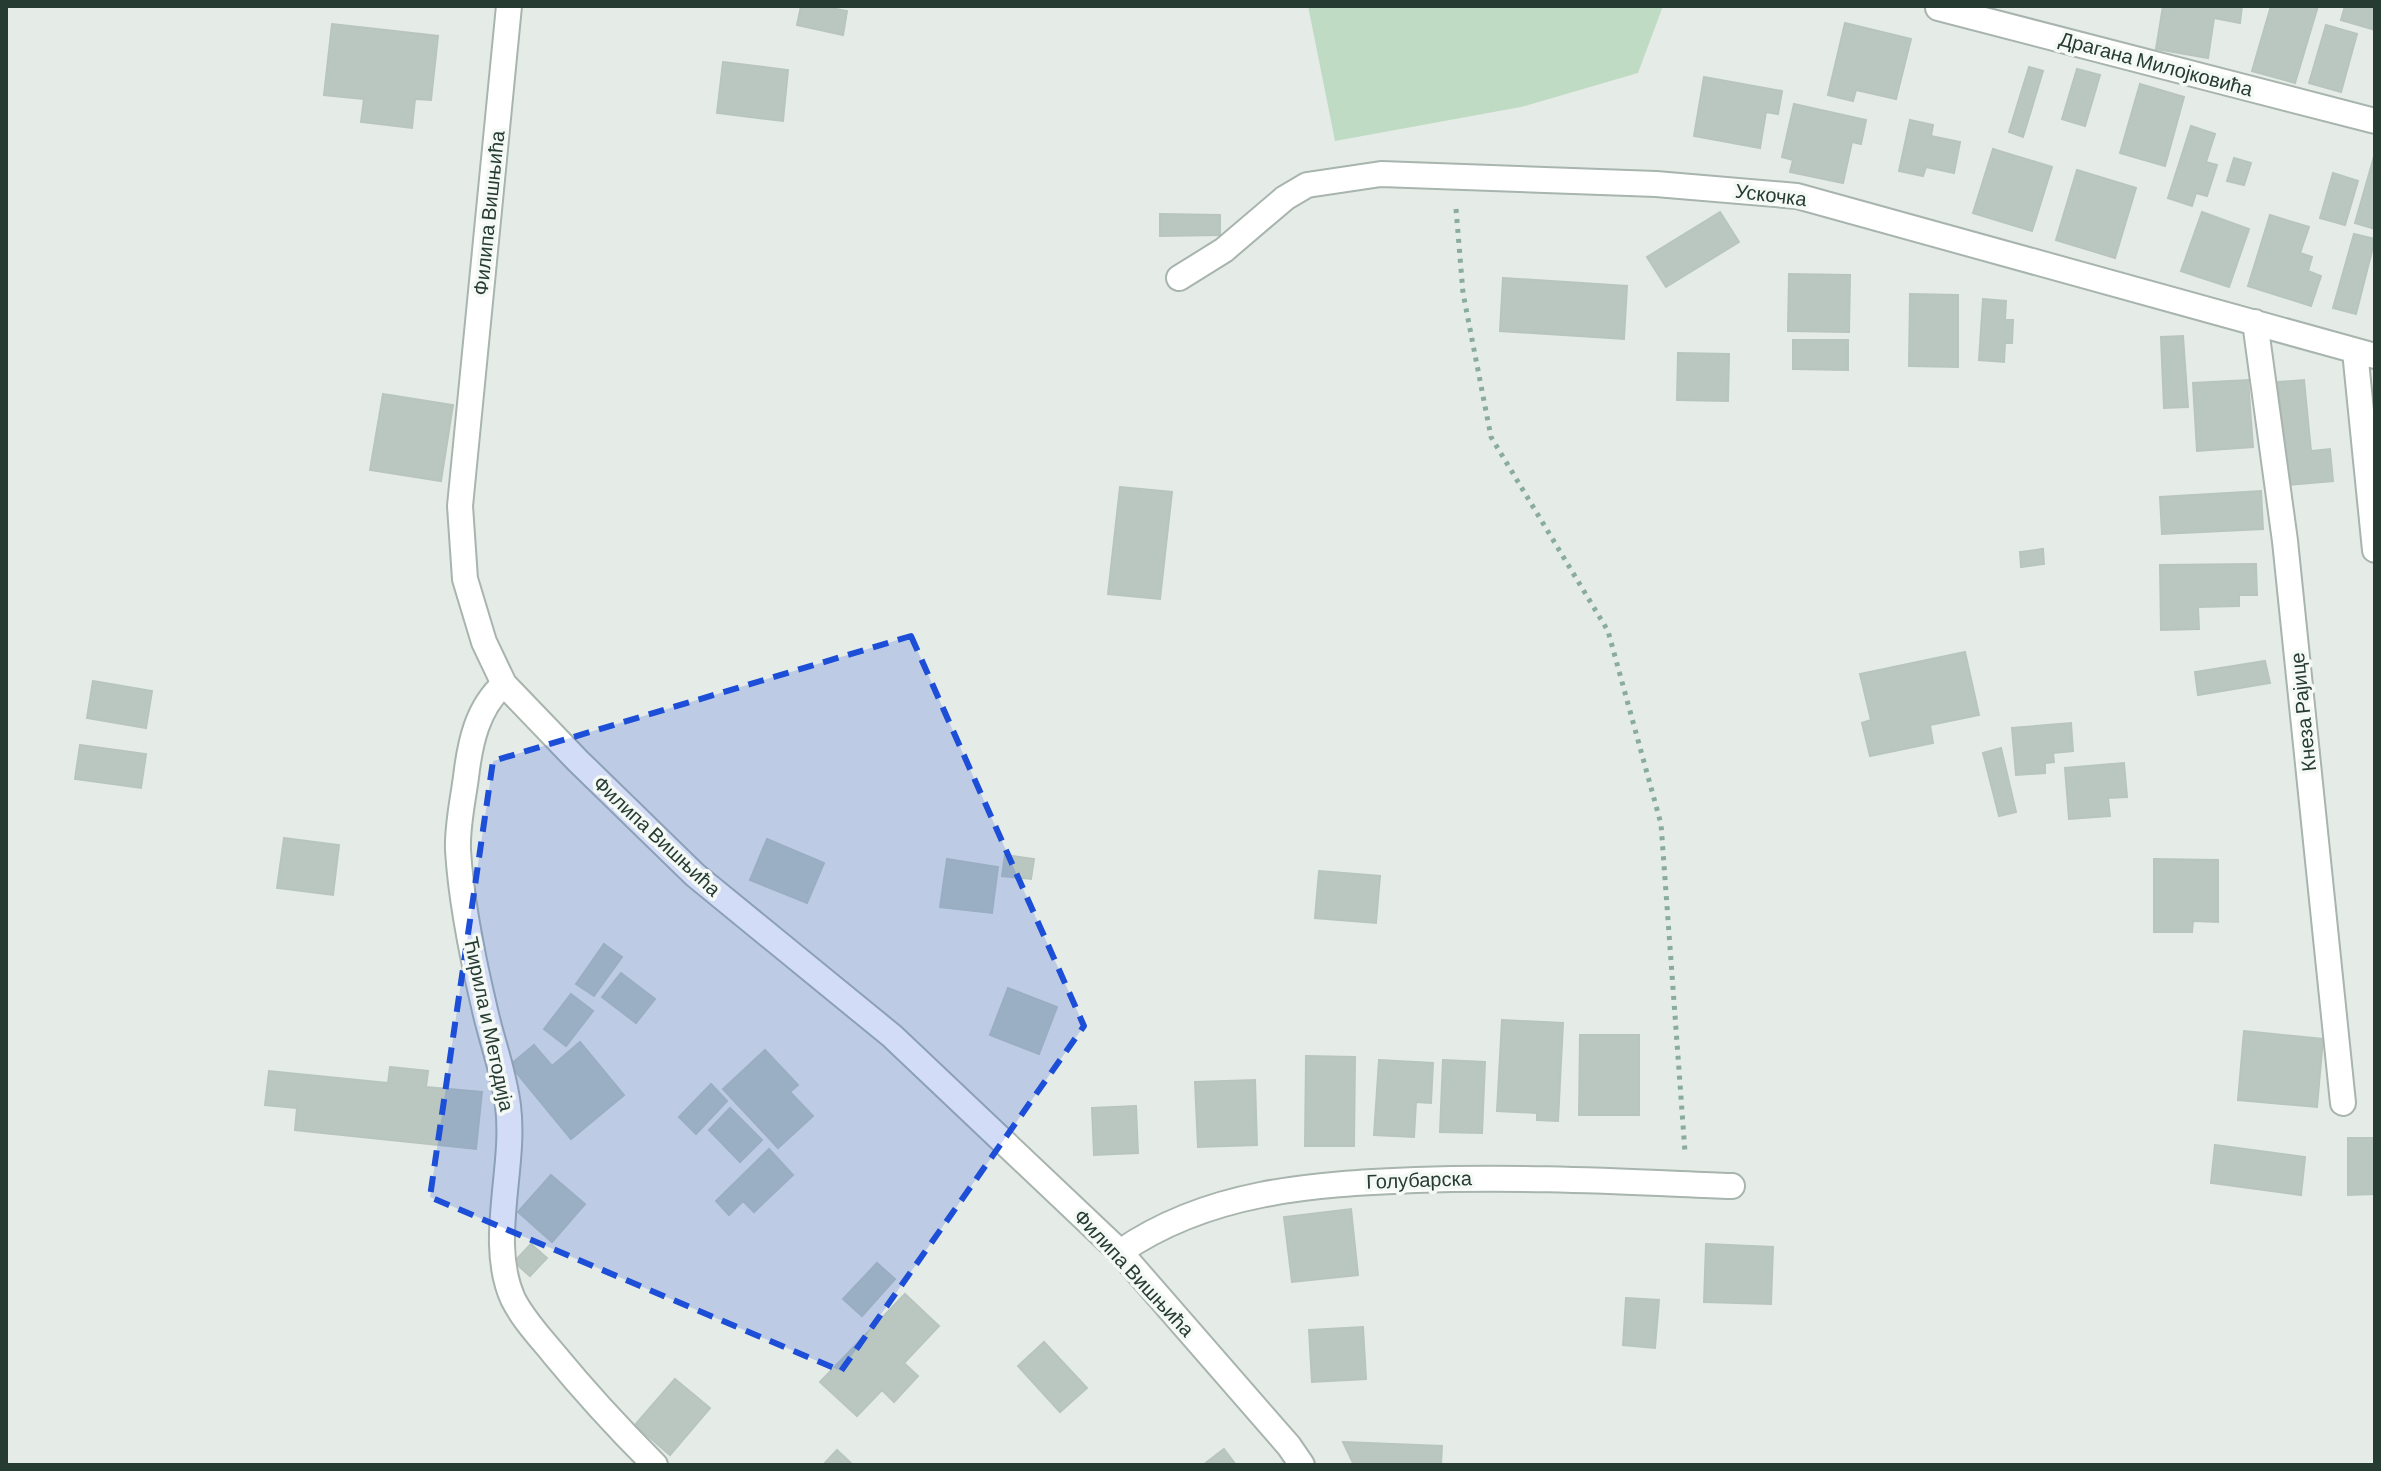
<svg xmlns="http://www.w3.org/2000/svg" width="2381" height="1471" viewBox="0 0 2381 1471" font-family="Barlow,sans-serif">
<rect width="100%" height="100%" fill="#e5ece8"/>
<!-- green -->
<path fill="#c0dbc3" d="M1308,6h355l-25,67 -117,34 -186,34z"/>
<!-- building -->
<path fill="#bac7c0" stroke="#b8c5be" stroke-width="2" d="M801,6h20l26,5 -4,24 -46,-10z
M2163,6h79l-2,17 -26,-5 -6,40 -52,-9z
M2271,6h47l-23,77 -43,-12z
M2345,6h30v24l-34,-10z
M1845,23l66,16 -15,60 -40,-9 -3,11 -25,-6z
M332,24l106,12 -7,64 -16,-1 -3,29 -51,-6 3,-23 -40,-4z
M2326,25l31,9 -16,58 -32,-9z
M723,62l65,8 -5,51 -66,-8z
M2029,67l14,4 -20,66 -14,-5z
M2077,69l23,6 -15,51 -23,-7z
M1704,77l78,14 -4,23 -12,-2 -6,36 -66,-12z
M2140,84l44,13 -19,69 -45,-13z
M1794,104l72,16 -5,24 -9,-2 -9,41 -53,-11 3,-12 -11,-3z
M1910,120l23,5 -2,11 29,6 -6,31 -28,-6 -3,9 -24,-5z
M2191,126l24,8 -9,28 11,3 -10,31 -11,-3 -4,13 -24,-8z
M1993,149l59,18 -20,64 -59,-18z
M2375,153v76l-20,-6z
M2234,158l17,5 -7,22 -17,-4z
M2077,170l59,18 -21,70 -59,-18z
M2333,173l25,8 -13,44 -25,-7z
M1720,212l19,30 -73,45 -19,-30z
M2202,212l47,17 -20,58 -48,-16z
M1160,214l60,1v20l-60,1z
M2270,215l39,12 -9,26 12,4 -4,14 13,5 -10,30 -63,-20z
M2354,234l21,5 -19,75 -23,-6z
M1789,274l61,1 -1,57 -61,-1z
M1503,278l124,8 -3,53 -124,-8z
M1910,294l48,1v72l-49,-1z
M1983,299l23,2 -1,19h8l-1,23h-7l-1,19 -25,-2z
M2183,336l5,71 -24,1 -3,-71z
M1793,340h55v30l-55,-1z
M1678,353l51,1 -1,47 -51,-1z
M2248,380l5,67 -56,4 -4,-68z
M2304,380l7,71 19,-2 3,32 -45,4 -10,-103z
M383,394l70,11 -12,76 -71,-11z
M1120,487l52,5 -12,107 -52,-5z
M2261,491l2,38 -101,5 -2,-37z
M2043,549l1,15 -23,3 -1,-15z
M2256,564l1,31h-18v11l-41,1 1,22 -38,1 -1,-65z
M1965,652l14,63 -49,10 3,18 -63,13 -8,-33 9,-3 -11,-46z
M2265,661l5,22 -72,12 -3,-23z
M93,681l59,10 -6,37 -59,-10z
M2071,723l2,28 -20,2 1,9 -9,1v10l-29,2 -4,-47z
M80,745l66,9 -5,34 -66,-9z
M2001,748l15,64 -17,4 -16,-63z
M2124,763l3,34 -19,1 2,18 -41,3 -4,-51z
M284,838l55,7 -6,50 -56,-7z
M767,839l57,24 -17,40 -57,-23z
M1005,855l29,4 -3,20 -29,-3z
M947,859l51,8 -6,46 -52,-6z
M2154,859l64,1v62l-25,-1 -1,11h-38z
M1319,871l61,5 -4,47 -61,-5z
M604,944l18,13 -28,39 -18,-12z
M621,973l34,26 -19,24 -34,-26z
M1008,988l49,19 -18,47 -49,-19z
M571,994l22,17 -27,35 -22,-17z
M1502,1020l61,3 -5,98 -21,-1v-7l-40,-2z
M2244,1031l79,8 -6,68 -79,-7z
M1580,1035h59v80h-60z
M580,1042l44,53 -53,44 -61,-74 24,-20 18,21z
M765,1050l33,35 -8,7 23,24 -35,32 -55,-59z
M1306,1056l49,1 -1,89h-49z
M1379,1060l54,3 -2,40 -15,-1 -2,35 -40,-2z
M1443,1060l42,2 -3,71 -42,-1z
M390,1067l38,4 -2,16 56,5 -6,57 -181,-19 2,-22 -32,-3 4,-34 119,12z
M1255,1080l2,65 -59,2 -3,-65z
M711,1084l16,17 -31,33 -17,-17z
M1136,1106l2,47 -44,2 -2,-47z
M730,1108l32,32 -22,22 -31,-32z
M2348,1138h27v56l-27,1z
M2215,1145l90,12 -4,38 -90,-12z
M769,1149l24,26 -39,37 -11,-11 -14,14 -13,-14z
M551,1175l34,29 -33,38 -34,-30z
M1351,1209l7,66 -66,7 -8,-65z
M531,1244l16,14 -17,18 -16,-14z
M1706,1244l67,3 -2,57 -67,-2z
M877,1263l18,16 -33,37 -19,-17z
M905,1294l34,32 -35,37 14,13 -24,26 -12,-12 -25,26 -37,-34z
M1626,1298l33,2 -4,48 -32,-3z
M1363,1327l3,52 -54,3 -3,-52z
M1044,1342l43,46 -27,24 -42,-46z
M675,1379l35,29 -40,47 -35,-30z
M1343,1442l99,4 -1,19h-87z
M1224,1449l12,16h-33z
M837,1450l16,15h-30z"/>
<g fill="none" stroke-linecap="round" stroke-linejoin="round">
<!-- minor casing -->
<g stroke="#a8b4ae" stroke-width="28">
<path id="minor" d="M509,6l-49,500 5,73 19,63 20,42 74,77 117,114 197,161 228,216 169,194 13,19
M1938,8l437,113
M1179,278l45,-28 61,-52 22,-13 74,-11 275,10 141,12 578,160
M2255,322l30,219 58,562
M2355,351l20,199
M504,684c-27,24 -34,59 -38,93 -3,23 -9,49 -8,73 3,51 14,105 26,156 7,33 20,66 24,100 8,61 -21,136 5,193 10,20 26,37 40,54 32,39 66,76 102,112
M1120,1252c88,-61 193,-68 296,-72 105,-4 211,2 316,6"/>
</g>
<!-- path -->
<path stroke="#89ac9c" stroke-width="5" stroke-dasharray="4 6" stroke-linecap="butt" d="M1456,209l7,84 28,144 117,194 53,193 24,328"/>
<!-- minor -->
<use href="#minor" stroke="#fff" stroke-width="24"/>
</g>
<!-- marked area -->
<path fill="#1d4ed8" fill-opacity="0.2" stroke="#1d4ed8" stroke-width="6" stroke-dasharray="16 10" stroke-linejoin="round" d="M911,636l173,390 -243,345 -411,-174 63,-436z"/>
<g text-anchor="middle" stroke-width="7" stroke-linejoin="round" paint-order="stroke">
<!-- street labels -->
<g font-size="20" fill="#263c33" stroke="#f5f9f6">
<text transform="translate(2156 64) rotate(15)" y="7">Драгана Милојковића</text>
<text transform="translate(1771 195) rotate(7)" y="7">Ускочка</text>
<text transform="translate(489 213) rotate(-84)" y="7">Филипа Вишњића</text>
<text transform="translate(2303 712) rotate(-96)" y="7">Кнеза Рајице</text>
<text transform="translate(657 836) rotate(43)" y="7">Филипа Вишњића</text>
<text transform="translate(489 1024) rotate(78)" y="7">Ћирила и Методија</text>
<text transform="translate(1419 1180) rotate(-2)" y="7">Голубарска</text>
<text transform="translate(1134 1273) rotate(47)" y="7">Филипа Вишњића</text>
</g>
</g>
<!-- border -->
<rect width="2381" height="1471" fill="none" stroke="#263c33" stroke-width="16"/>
</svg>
